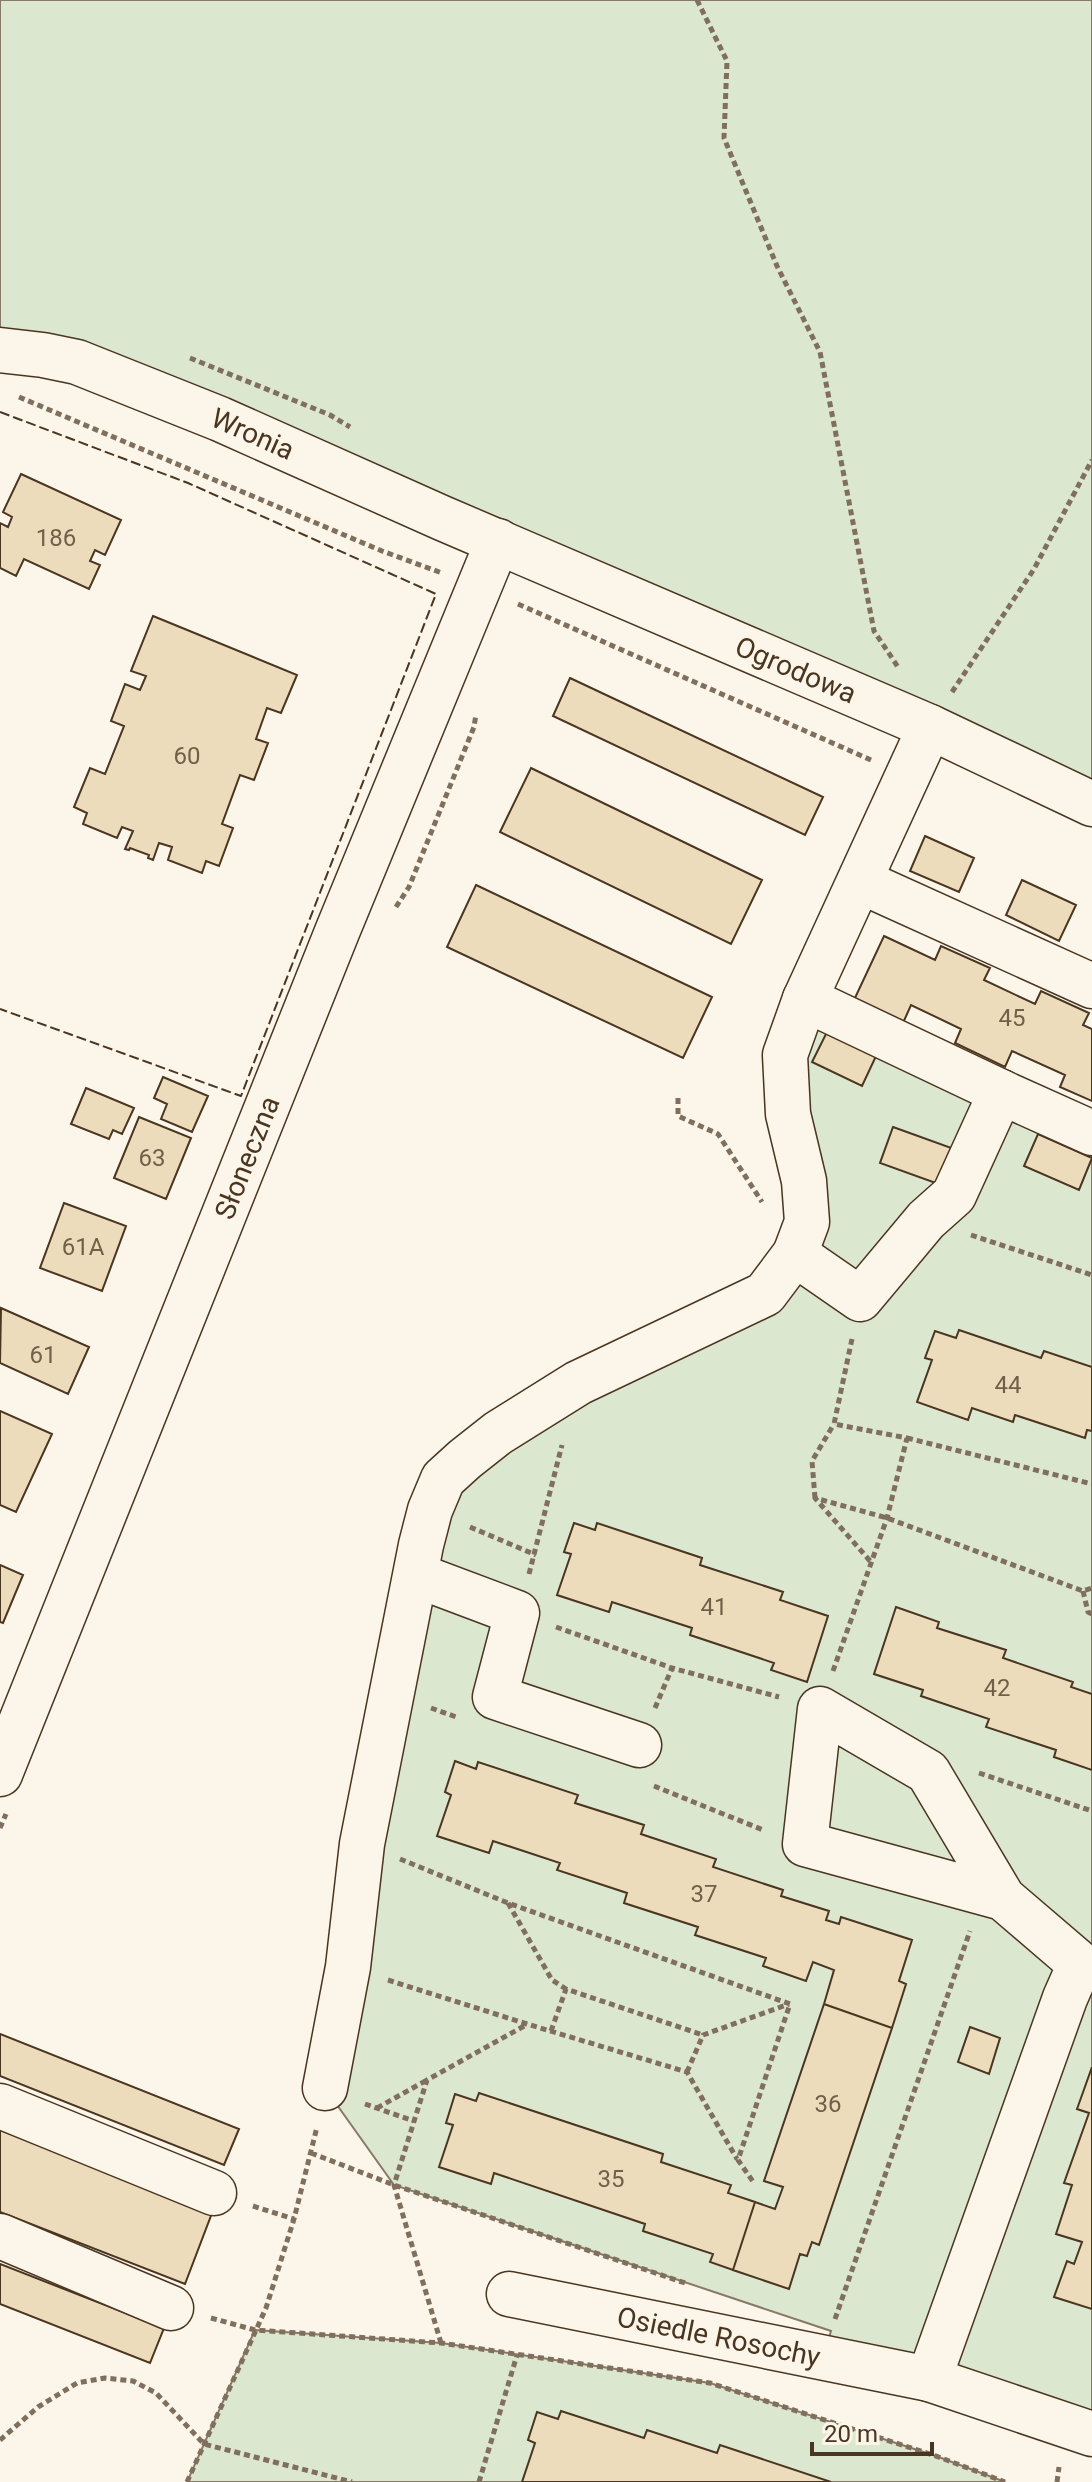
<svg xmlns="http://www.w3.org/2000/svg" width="1092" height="2482" viewBox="0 0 1092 2482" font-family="Roboto,sans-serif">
<rect width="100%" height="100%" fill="#fbf6e9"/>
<!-- green -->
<path fill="#dce7d0" stroke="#887966" stroke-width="2" d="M0,0h1092v804l-1092,-454z
M805,999l287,134v1301l-269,-77 8,-26 -437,-146 -69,-97 118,-609 352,-225z
M255,2330l186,13 269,40 226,73 69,26h-818z"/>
<!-- building -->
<path fill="#ecdcbc" stroke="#4a3520" stroke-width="2" d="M21,474l100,46 -16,35 -10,-5 -5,11 10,4 -11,24 -65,-30 -8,17 -16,-8v-45l8,4 4,-10 -9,-5z
M153,616l144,59 -16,38 -14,-5 -11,31 12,4 -14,37 -14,-5 -18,49 11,4 -14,38 -13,-5 -4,12 -34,-13 4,-13 -13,-4 -6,17 -5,-2 1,-3 -19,-7 -1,2 -4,-1 8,-18 -11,-4 -5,11 -34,-14 4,-11 -13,-6 16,-39 15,6 19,-48 -13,-5 14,-37 15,6 6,-14 -15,-5z
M570,678l253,119 -18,38 -252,-119z
M531,768l231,112 -31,64 -231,-112z
M925,836l49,22 -15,34 -49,-21z
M1022,880l54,25 -17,36 -53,-26z
M476,885l236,112 -29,61 -236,-111z
M884,936l51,24 6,-14 49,22 -6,12 51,24 6,-13 48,22 -6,12 9,4v72l-32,-14 5,-12 -53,-24 -7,16 -50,-24 6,-14 -50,-24 -8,18 -49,-23z
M828,1030l49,24 -15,32 -50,-24z
M163,1077l45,19 -16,36 -31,-13 6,-15 -13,-6z
M86,1088l48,20 -12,26 -9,-4 -4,9 -38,-15z
M139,1117l52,21 -25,61 -52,-21z
M893,1127l64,23 -13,36 -64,-23z
M1038,1134l54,24 -13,32 -55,-24z
M64,1203l62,23 -24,65 -62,-23z
M1,1308l88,39 -21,47 -68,-31z
M959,1330l82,28 3,-7 48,16v64l-5,-1 -2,8 -70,-23 -2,7 -41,-14 -4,12 -51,-18 15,-42 -7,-2 10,-27 21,7z
M0,1411l52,23 -36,78 -16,-7z
M574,1523l21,7 2,-7 105,35 -2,7 83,27 -3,8 48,16 -21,66 -36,-12 3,-7 -84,-28 2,-7 -80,-26 -3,10 -52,-17 14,-41 -7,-2z
M0,1565l23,10 -20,48 -3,-1z
M896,1607l43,15 -2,6 69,22 -3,8 70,24 -2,5 21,7v76l-38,-13 2,-7 -70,-23 3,-8 -68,-23 2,-6 -49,-16z
M455,1761l21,8 2,-7 100,33 -3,8 69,22 -3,9 75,25 -3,8 70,23 -2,6 48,15 -3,9 13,4 2,-7 71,23 -13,41 7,3 -14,44 -68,-24 10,-34 -21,-8 -7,19 -43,-15 3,-8 -71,-23 3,-8 -74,-24 3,-10 -70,-23 3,-7 -67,-22 -4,12 -52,-17 14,-41 -6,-3z
M824,2004l68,24 -73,217 -7,-3 -5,14 -7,-2 -11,35 -56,-19 22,-68 20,7 8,-22 -19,-6z
M970,2027l30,11 -11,36 -31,-12z
M0,2034l239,95 -15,36 -224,-89z
M1092,2067v242l-38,-12 13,-36 7,3 8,-22 -26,-8 16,-49 -8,-2 25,-70 -12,-4z
M479,2093l184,61 -2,8 70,23 -3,8 27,9 -22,68 -23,-8 3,-8 -70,-23 2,-7 -151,-51 -3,11 -52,-17 14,-42 -7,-2 9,-29 21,7z
M0,2130l212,83 -27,71 -185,-72z
M0,2264l164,64 -14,35 -150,-59z
M561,2411l83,27 3,-8 70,23 3,-8 111,37h-309l13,-39 -7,-3 9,-28 21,7z"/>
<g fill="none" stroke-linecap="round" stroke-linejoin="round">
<!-- minor casing -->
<g stroke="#4a3520" stroke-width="47">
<g id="minor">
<path id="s1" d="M0,350l43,5 34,7 143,57 222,99 488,209 162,77"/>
<path d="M930,727l-125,272 196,93 91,41"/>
<path d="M860,881l232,105"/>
<path d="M795,1254l12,-32 -3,-41 -16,-67 -3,-59 20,-56"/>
<path d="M416,1575l101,38 -22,84 144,48"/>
<path id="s2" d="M0,1774l337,-842 161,-391"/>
<path d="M325,2088l23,-121 14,-123 59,-299 9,-35 13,-31 22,-20 33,-26 80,-50 187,-89 30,-40 65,45 66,-79 28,-25 47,-103"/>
<path d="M0,2106l214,87"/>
<path d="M0,2236l171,72"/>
<path id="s3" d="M509,2294l420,85 163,55"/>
<path d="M929,2379l136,-381 15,-34 -77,-66 -75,-126 -108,-63 -15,135 198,54"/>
</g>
</g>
<!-- path -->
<path stroke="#7f6f5c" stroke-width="5" stroke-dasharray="6 4" stroke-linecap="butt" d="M697,0l30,61 -3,77 53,128 43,86 54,279 24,36
M190,358l140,57 20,12
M19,397l363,154 60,22
M518,604l353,156
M952,692l82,-123 58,-109
M396,907l13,-20 65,-160 2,-13
M678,1098v18l40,18 44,68
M971,1235l121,40
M907,1438l185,46
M815,1498l-3,-37 22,-37
M470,1527l66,28
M870,1561l-55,-63 72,20 196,73 9,-3
M529,1574l33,-129
M1083,1591l5,21 4,2
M556,1627l116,41 107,29
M833,1671l54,-153 20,-80 -73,-14 18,-85
M431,1708l28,10
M655,1708l17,-40
M979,1773l113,38
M654,1786l109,44
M0,1828l6,-14
M400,1859l108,44 282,101 -52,156 16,23
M508,1903l44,77 14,9
M388,1980l139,44 160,48 50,87
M551,2031l15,-42 137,46
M687,2072l16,-37 86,-31
M365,2104l49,17
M377,2108l50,-28
M311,2153l83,32 294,99
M253,2206l41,13
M211,2318l44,12 186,13 269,40 226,73 69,26
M835,2319l135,-388
M441,2343l-47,-158 33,-105 99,-55
M0,2440l38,-33 39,-24 28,-5 28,3 23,12 48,51 148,38
M187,2482l79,-174 28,-89 23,-92
M479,2482l38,-127
M1057,2482l2,-15"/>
<!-- minor -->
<use href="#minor" stroke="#fbf6e9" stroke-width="44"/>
<!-- fence -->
<path stroke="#4a3520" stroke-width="2" stroke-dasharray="10 4" stroke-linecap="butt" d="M0,412l188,71 248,111 -195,502 -241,-87"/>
</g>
<g text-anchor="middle" stroke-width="6" stroke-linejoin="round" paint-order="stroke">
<!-- number labels -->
<g font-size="24" fill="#725f47">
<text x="56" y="546">186</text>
<text x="187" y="764">60</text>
<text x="1012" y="1026">45</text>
<text x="152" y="1166">63</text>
<text x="83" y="1255">61A</text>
<text x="43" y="1363">61</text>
<text x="1008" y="1393">44</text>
<text x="714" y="1615">41</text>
<text x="997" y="1696">42</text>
<text x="704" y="1902">37</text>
<text x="828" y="2112">36</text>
<text x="611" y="2187">35</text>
</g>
<!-- street labels -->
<g font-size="28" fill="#4a3520" stroke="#fbf6e9">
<text dy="10" stroke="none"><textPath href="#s1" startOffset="268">Wronia</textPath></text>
<text dy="10" stroke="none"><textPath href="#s1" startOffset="860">Ogrodowa</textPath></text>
<text dy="10" stroke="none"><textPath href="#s2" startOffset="664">Słoneczna</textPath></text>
<text dy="10" stroke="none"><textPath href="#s3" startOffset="214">Osiedle Rosochy</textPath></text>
</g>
</g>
<!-- scale -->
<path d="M812 2442v12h120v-12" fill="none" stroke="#4a3520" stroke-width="4"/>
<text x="824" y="2442" font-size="24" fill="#4a3520" stroke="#fbf6e9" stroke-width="6" paint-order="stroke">20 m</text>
</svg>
